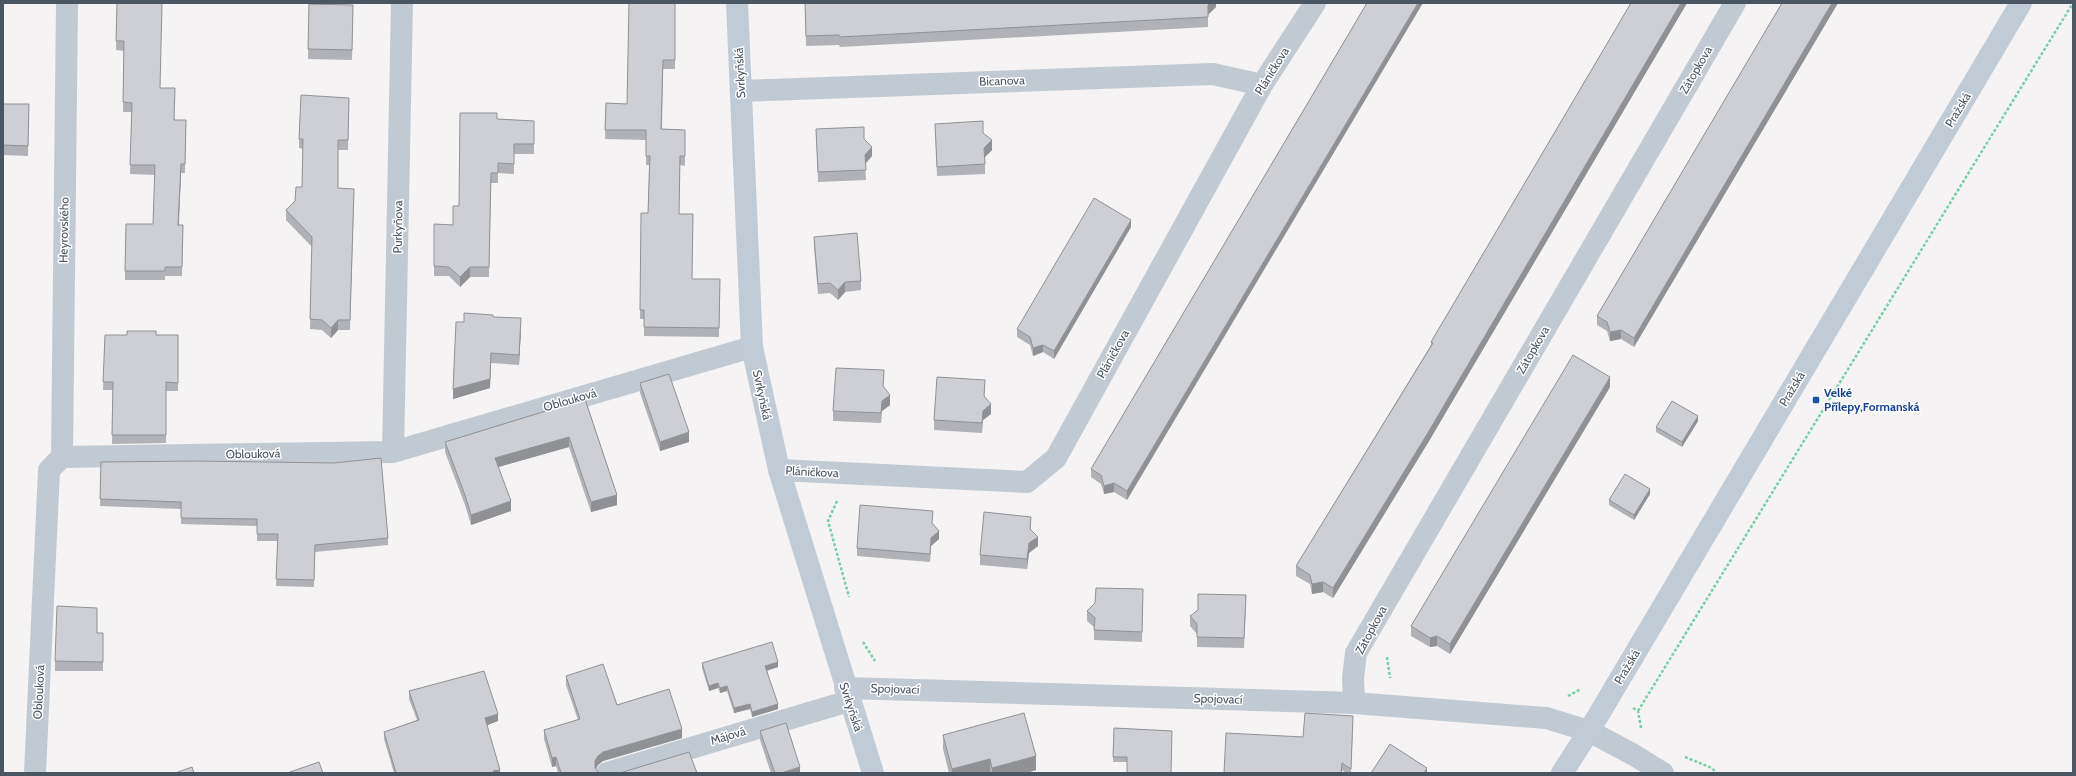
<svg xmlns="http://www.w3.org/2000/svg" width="2076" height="776" viewBox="0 0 2076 776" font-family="Cabin,sans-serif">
<rect width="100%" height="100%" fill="#f5f3f3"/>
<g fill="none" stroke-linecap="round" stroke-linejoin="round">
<!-- path -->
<path stroke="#7ad0a6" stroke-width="2.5" stroke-dasharray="3 2" stroke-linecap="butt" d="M837,501l-9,20 21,76
M863,642l12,19
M1387,657l3,21
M1568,696l13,-7
M1633,708l5,3 3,17
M1638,711l435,-708
M1685,757l27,11 4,5"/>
<!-- street -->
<path stroke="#c1cad2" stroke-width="22" d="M741,91l472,-17 49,11
M393,452l9,-449
M62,457l5,-454
M779,470l248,12 29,-24 206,-373 53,-82
M845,688l509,15 192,15 43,13 45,24 29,18
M1354,703l-1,-25 3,-25 379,-650
M35,773l14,-303 13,-13 331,-5 359,-105
M607,773l242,-72"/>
<!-- secondary -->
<path stroke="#c1cbd6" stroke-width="22" d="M737,3l15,344 27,123 94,303
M1562,773l27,-42 432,-728"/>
</g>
<!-- wall -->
<path fill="#b0b2b7" d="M117,3l43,85 15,32h11l-1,53h-4l-2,52h4l-1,51h-17v4h-40v-9l28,-47 2,-49 -25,-1 2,-62h-9l1,-61 -8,-1z
M675,3v66h-12l-1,60 23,1v36l-5,-1 -1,49 13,65h28l-1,58 -75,-1v-17h-4v-9l8,-97 1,-48h-3v-25l-41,-1 1,-36 21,1z
M805,3h411v4l-8,7v13l-368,20 -1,-2 -33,1z
M1367,3l-240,497 -13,-8 -10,2 -3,-10 -10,-7v-8z
M1631,3h56l-258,438 -96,157 -10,-6 -11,2 -2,-10 -14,-8v-10l135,-221v-3z
M1782,3h56l-204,344 -13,-8 -11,2 -3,-10 -10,-6v-9z
M309,4l44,1 -1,55 -44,-1z
M349,98l-1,52h-10v38l16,11 -4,131h-12l-7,8 -9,-8 -12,-1 2,-82 -26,-27v-10l9,-9 7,-14 1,-38 -4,-1v-9z
M3,104h26l-1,52 -25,-1z
M497,119l37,2v33h-20v20l-16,-1v10h-7l-2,94h-19l-10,10 -11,-11h-15v-10l19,-41 6,-19z
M935,124l48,9 9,17 -7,7v17l-48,2z
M816,129l48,10 8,17 -7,8 1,16 -48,2z
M1131,227l-77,132 -11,-7 -10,4 -3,-11 -13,-8v-8z
M814,237l47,44v9l-16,2 -7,8 -8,-7 -12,1 -4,-47z
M493,317l28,11 -2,37 -28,-2 -1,25 -37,11 11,-77z
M105,335h73v56h-12v52l-54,1 1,-54h-10z
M884,380l-1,7 7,18 -8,6 -1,12 -48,-2v-10z
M640,383l49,59 -29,9 -20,-58z
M1610,387l-160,267 -13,-8 -7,1 -19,-11v-10z
M985,390l-1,6 7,18 -8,6 -1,13 -48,-3v-10z
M585,399l32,106 -26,7 -22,-65 -71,20 13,44 -40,14 -6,-20 -20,-53v-10z
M1698,421l-16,26 -26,-15v-5z
M101,462l287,76v7l-73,7 -1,35 -38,-1 2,-45h-21v-15l-76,-2v-15l-81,-3z
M1650,494l-16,26 -25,-15v-5z
M932,524l7,15 -8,7 -1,16 -73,-6v-8z
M1031,526l-1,4 8,16 -9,7 -2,16 -47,-4v-10z
M1143,599l-1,43 -48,-2v-13l-7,-6v-10z
M1246,605l-2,43 -47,-1v-13l-7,-8v-10z
M103,633v38h-48v-10z
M702,663l76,4 -11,4 11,38 -26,8 -2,-8 -16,4 -7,-22 -7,2 -2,-5 -9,3 -7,-23z
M566,676l51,29 65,33 -79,23 -5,4 -2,4 3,4h-41l-2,-7 -4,1 -8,-28v-9l34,-10 -12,-35z
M409,691l89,30 -11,4 13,48h-106l-10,-34v-7l33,-12 -8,-21z
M1353,723l-2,50h-5l-4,-3v3h-118l79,-36z
M1114,728l58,3 -45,31h-14z
M760,731l40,42h-29l-11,-33z
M943,735l93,35 -10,3h-77l-6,-24z"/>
<!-- shaded-wall -->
<path fill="#909195" d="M1210,3h6v4l-8,8v-10z
M1418,3h5l-296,497v-9z
M1681,3h6l-258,438 -96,157v-10z
M1832,3h6l-204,344v-9z
M992,140v10l-8,8v-10z
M872,147v9l-7,8v-9z
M181,164v9l-3,61v-9z
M1131,220v7l-77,132v-8z
M470,267v10l-10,10v-10z
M845,282v10l-7,8v-10z
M521,318v10l-2,37v-10z
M338,320v10l-7,8v-10z
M1621,330v9l-11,2v-9z
M1043,345v7l-10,4v-8z
M491,353l-1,35 -37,11v-10z
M1610,377v10l-160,267v-10z
M890,395v10l-8,6 -1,12 1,-22z
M991,404v10l-8,6 -1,13 1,-22z
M1698,416v5l-16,26v-5z
M689,432v10l-29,9v-9z
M569,437v10l-74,21v-10z
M1114,483v9l-10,2v-8z
M1650,489v5l-16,26v-5z
M617,495v10l-26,7v-10z
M511,501v10l-40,14v-10z
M939,531v8l-8,7 -1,16 1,-24z
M1038,537v9l-9,7 -2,16v-10l2,-16z
M1323,582v10l-11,2v-10z
M1437,636v10l-7,1v-9z
M778,662v5l-13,4v-5z
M718,683v5l-9,3v-5z
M727,686v5l-7,2v-5z
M750,704v5l-16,4v-5z
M778,704v5l-26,8v-5z
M498,714v7l-13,5v-8z
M682,729v9l-79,23 -5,4 -3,5v-9l3,-5 5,-4z
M1036,756v14l-10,3h-34v-5z
M556,757v9l-4,1v-9z
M990,759v14h-38v-4z
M800,767v6h-19z
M1427,768v5h-3z
M500,770v3h-7v-2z"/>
<!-- building -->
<path fill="#cdcfd5" stroke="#909195" d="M117,3h45l-2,85h15l-1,32h12l-1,44h-4l-3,61h5l-1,42h-17v4h-40l1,-47h27l2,-59h-25l2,-62 -9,-1 1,-61h-8z
M629,3h46v57h-12l-2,69 24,1v26h-5l-1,58h14l-1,65h28l-1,49 -75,-1v-17h-4l1,-97h7l2,-57h-4v-26h-41l1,-27 21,1z
M805,3h405l-2,2v12l-368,20 -1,-2 -33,1z
M1367,3h51l-291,488 -13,-8 -10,3 -3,-11 -10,-6z
M1631,3h50l-252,428 -96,157 -10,-6 -11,2 -2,-9 -14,-9 137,-223 -2,-1z
M1782,3h50l-198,335 -13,-8 -11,2 -3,-10 -10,-6z
M309,4l44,1 -1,45 -44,-1z
M301,95l48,3 -1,42h-10v48l16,1 -4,131h-12l-7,8 -9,-8 -12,-1 2,-82 -26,-27 9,-9 1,-14h6l1,-48h-4z
M3,104h26l-1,42 -25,-1z
M460,113h37v6l37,2v23h-20v20l-16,-1v10h-7l-2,94h-19l-10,10 -11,-10 -15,-1v-42l19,1v-19h6z
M983,121v12l9,7 -8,8 1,16 -48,3 -2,-43z
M864,127v12l8,8 -7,8 1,15 -48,2 -2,-43z
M1094,198l37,22 -77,131 -11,-6 -10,3 -3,-11 -13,-8z
M857,233l4,48 -16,1 -7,8 -8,-7 -12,1 -4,-47z
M464,313l29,2v2l28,1 -2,37 -28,-2 -1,26 -37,10 3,-67h8z
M127,331h29v4h22v48l-12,-1v53h-54l1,-53h-10l2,-47h22z
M1573,355l37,22 -160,267 -13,-8 -7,2 -19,-12z
M836,368l48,2 -1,16 7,9 -8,6 -1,12 -48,-2z
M669,374l20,58 -29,10 -20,-59z
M937,377l48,3 -1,16 7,8 -8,7 -1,12 -48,-3z
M585,399l32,96 -26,7 -22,-65 -74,21 16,43 -40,14 -6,-20 -20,-53z
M1672,401l26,15 -16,26 -26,-15z
M381,458l7,80 -73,7 -1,35 -38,-1 2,-45h-21v-15l-76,-1v-16l-81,-3 1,-37 95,-1 138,2z
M1625,474l25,15 -16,26 -25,-15z
M860,505l73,6 -1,12 7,8 -8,7 -1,16 -73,-6z
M984,512l47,5 -1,12 8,8 -9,6 -2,16 -47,-4z
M1096,588l47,1 -1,43 -48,-2 1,-12 -8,-7 8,-8z
M1198,594l48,1 -2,43 -47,-1v-13l-7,-8 8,-6z
M57,606l40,2v25h6v29l-48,-1z
M772,642l6,20 -13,4 13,38 -26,8 -2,-8 -16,4 -7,-22 -7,2 -2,-5 -9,3 -7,-23z
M603,664l14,41 52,-16 13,40 -79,23 -5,4 -3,5v7l4,5h-38l-5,-16 -4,1 -8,-28 36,-11 -14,-43z
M484,671l14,43 -13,4 15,52 -7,1 1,2h-98l-12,-41 35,-12 -10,-29z
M1024,713l12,43 -44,12 -2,-9 -38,10 -9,-34z
M1305,713l48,3 -2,53 -9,-6 -1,10h-117l2,-40 77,4z
M786,723l14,44 -19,6h-6l-15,-42z
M1114,728l58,3 -1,42h-44v-16h-14z
M1390,744l37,24 -3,5h-53z
M689,752l8,21h-77z
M319,762l4,11h-36z
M192,767l2,6h-19z"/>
<!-- markers -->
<rect fill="#1a4fb4" stroke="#fff" stroke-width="1.5" x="1812" y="396" width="8" height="8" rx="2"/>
<g text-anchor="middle" stroke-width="3" stroke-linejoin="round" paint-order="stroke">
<!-- street labels -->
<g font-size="12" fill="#4a5661" stroke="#fff">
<text transform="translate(1696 70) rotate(-60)" y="4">Zátopkova</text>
<text transform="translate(1272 71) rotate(-58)" y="4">Pláničkova</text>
<text transform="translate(740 73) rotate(-93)" y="4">Svrkyňská</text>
<text transform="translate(1002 81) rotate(-2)" y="4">Bicanova</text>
<text transform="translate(1958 110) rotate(-59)" y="4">Pražská</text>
<text transform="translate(398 227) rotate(-89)" y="4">Purkyňova</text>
<text transform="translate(64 230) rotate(-89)" y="4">Heyrovského</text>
<text transform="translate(1533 350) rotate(-60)" y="4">Zátopkova</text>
<text transform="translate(1113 354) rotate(-61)" y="4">Pláničkova</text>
<text transform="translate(1792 389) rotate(-59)" y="4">Pražská</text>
<text transform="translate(762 395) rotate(78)" y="4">Svrkyňská</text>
<text transform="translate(570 400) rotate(-16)" y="4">Oblouková</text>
<text transform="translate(253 454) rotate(-1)" y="4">Oblouková</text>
<text transform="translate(812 472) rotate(3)" y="4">Pláničkova</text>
<text transform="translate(1371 630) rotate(-62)" y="4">Zátopkova</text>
<text transform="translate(1627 667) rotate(-59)" y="4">Pražská</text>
<text transform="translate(895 689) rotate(2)" y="4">Spojovací</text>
<text transform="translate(39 692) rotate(-87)" y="4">Oblouková</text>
<text transform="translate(1218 699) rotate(2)" y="4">Spojovací</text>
<text transform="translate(851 707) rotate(72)" y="4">Svrkyňská</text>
<text transform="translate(728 736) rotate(-17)" y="4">Májová</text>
</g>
<!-- transit labels -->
<g font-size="12" font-weight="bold" fill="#164399" stroke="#fff" text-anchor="start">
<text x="1824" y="397">Velké<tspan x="1824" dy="14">Přílepy,Formanská</tspan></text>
</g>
</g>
<!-- border -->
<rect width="2076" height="776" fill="none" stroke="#4a5661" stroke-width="8"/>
</svg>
